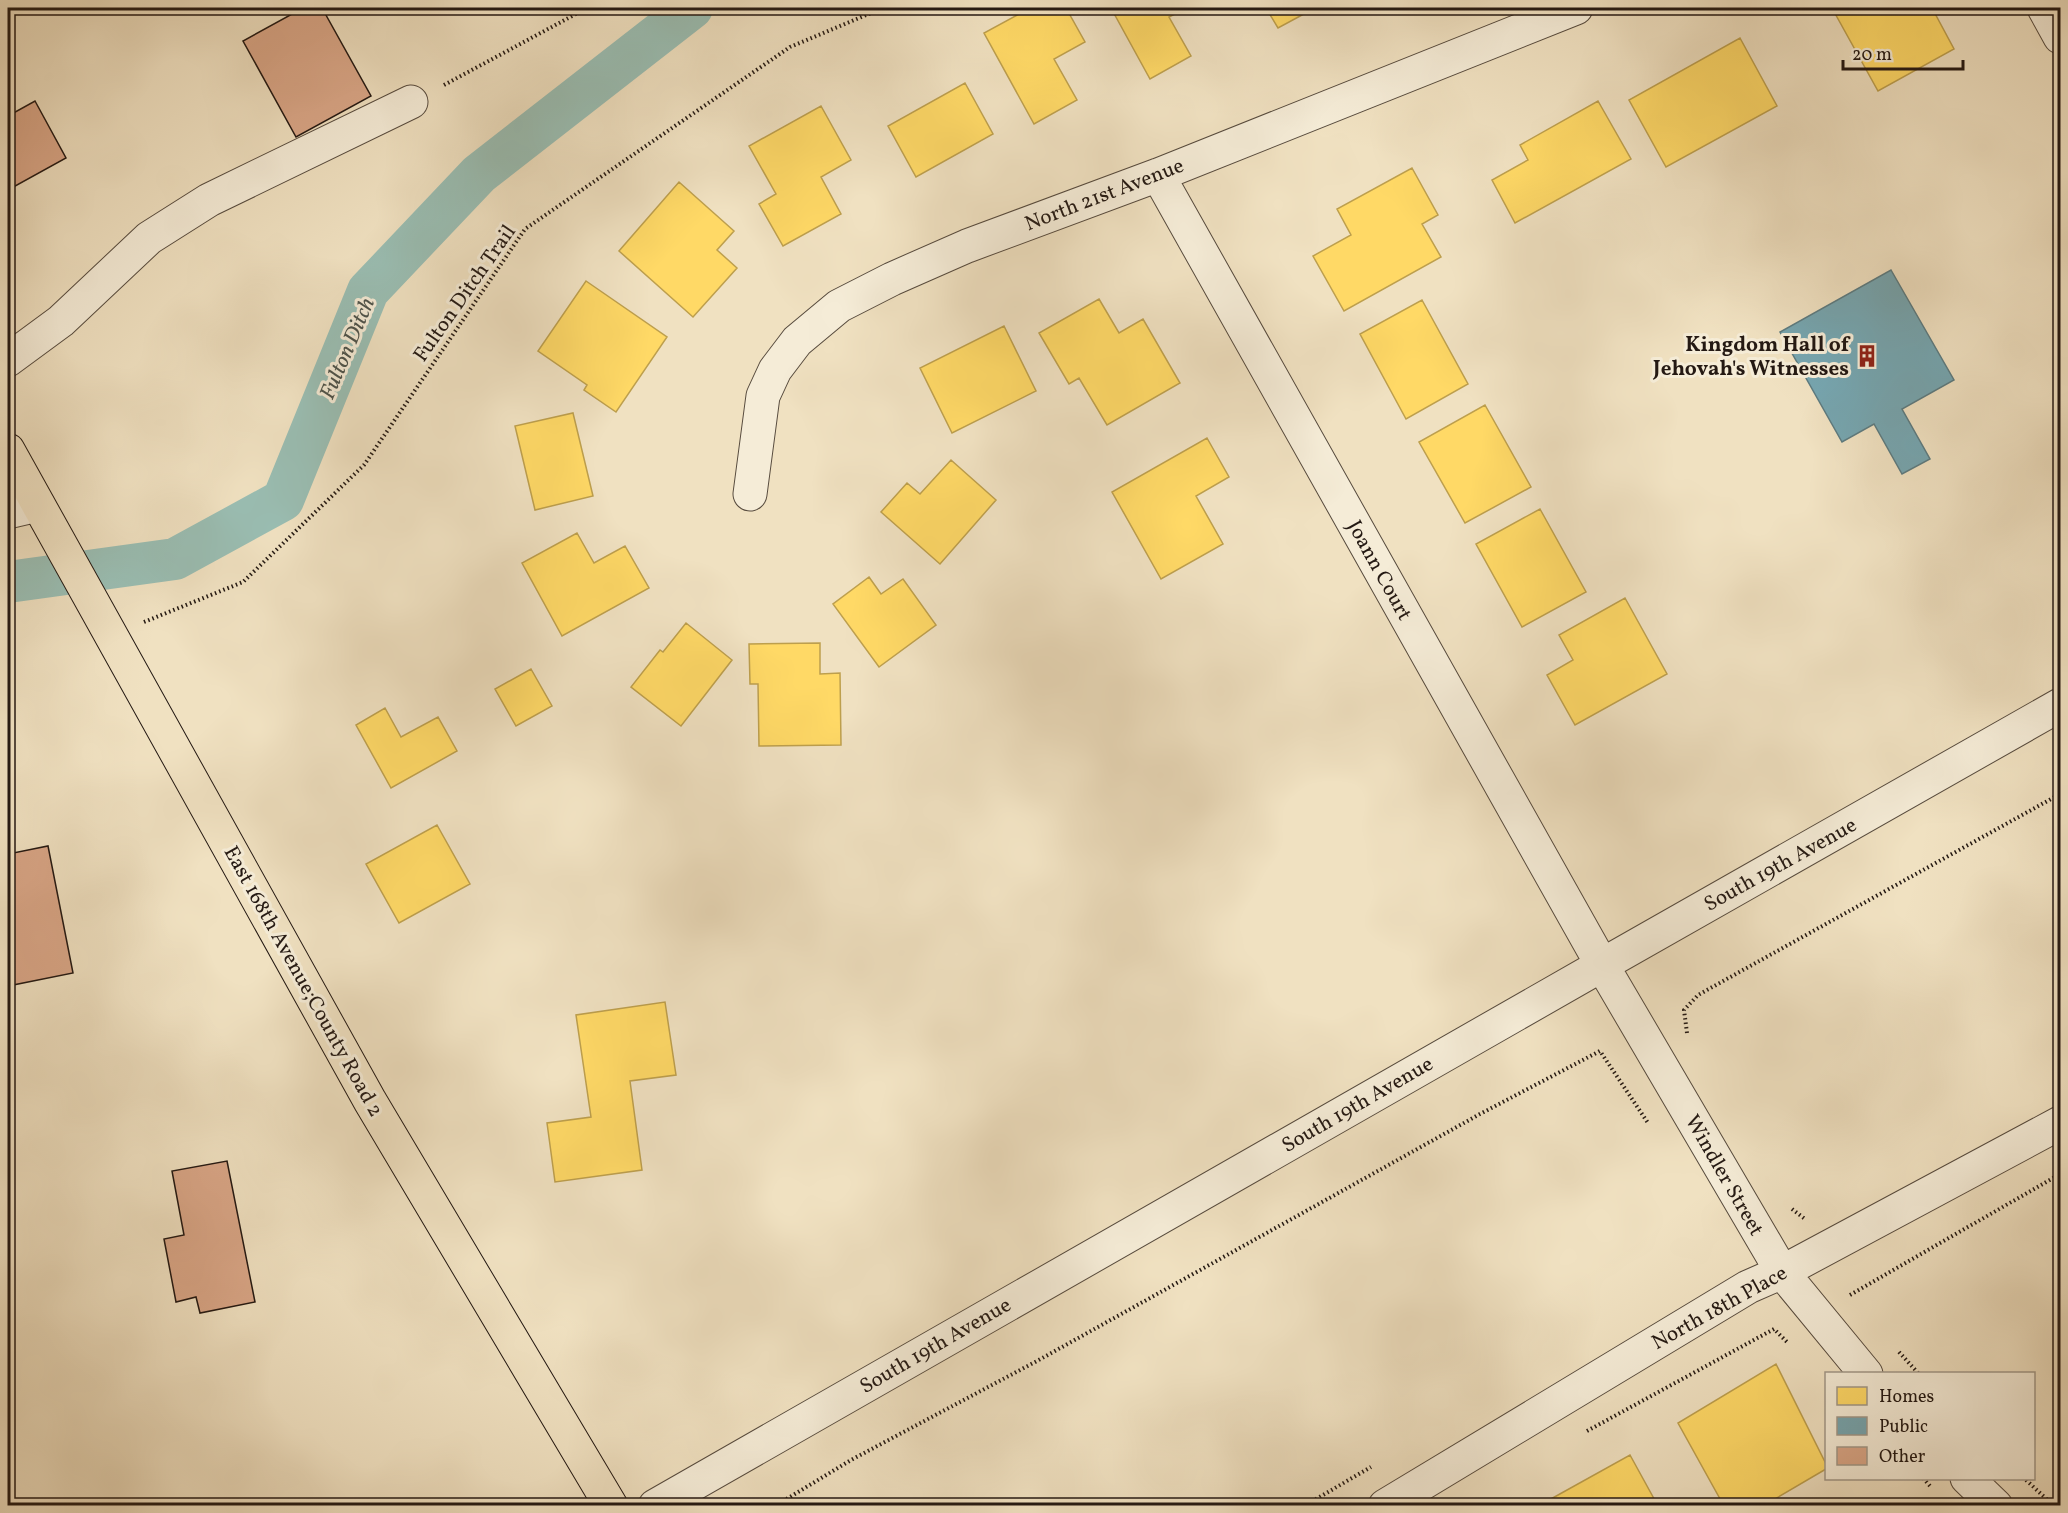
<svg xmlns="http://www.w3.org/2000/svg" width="2068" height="1513" viewBox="0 0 2068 1513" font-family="Vollkorn,serif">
<rect width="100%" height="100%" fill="#f0e1c1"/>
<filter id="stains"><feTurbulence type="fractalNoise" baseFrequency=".00333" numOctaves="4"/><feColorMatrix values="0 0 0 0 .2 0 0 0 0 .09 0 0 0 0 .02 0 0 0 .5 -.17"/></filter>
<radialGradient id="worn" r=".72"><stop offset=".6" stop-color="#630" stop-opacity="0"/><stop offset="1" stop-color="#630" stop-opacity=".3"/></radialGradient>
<!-- homes -->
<path fill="#ffd966" stroke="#bd9f4d" stroke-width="1.5" d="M1030,8h36l19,34 -31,17 23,41 -43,24 -50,-91z
M1111,8h76l-18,9 22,39 -41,23z
M1266,8h49l-37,20z
M1832,8h100l22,41 -76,42z
M1740,38l37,68 -111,61 -37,-67z
M965,83l28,51 -77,43 -28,-51z
M1598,101l33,58 -116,64 -23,-43 36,-20 -8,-15z
M821,106l30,54 -30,17 20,37 -58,32 -24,-42 17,-10 -27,-48z
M1412,168l26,47 -16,9 19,33 -97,54 -31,-55 38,-21 -14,-26z
M679,182l55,49 -17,19 20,18 -44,49 -74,-66z
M586,281l81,56 -51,75 -32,-22 3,-5 -49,-34z
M1099,299l20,34 24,-14 37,64 -73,42 -28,-47 -10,6 -30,-51z
M1422,300l46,84 -62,35 -46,-85z
M1004,326l32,65 -84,42 -32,-65z
M1485,405l46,82 -66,36 -46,-81z
M573,413l20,83 -58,14 -20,-84z
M1207,438l22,39 -33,19 27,48 -62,35 -49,-87z
M951,460l45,40 -56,64 -59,-52 26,-29 13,11z
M1540,509l46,83 -64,35 -46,-83z
M577,533l17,30 31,-17 24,42 -87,48 -40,-73z
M869,577l12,17 22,-15 33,46 -57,42 -46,-63z
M1625,598l42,76 -92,51 -28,-50 26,-15 -14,-25z
M686,623l46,37 -51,66 -50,-39 29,-37 3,2z
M820,643v31l20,-1 1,72 -82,1 -1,-62h-8l-1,-40z
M531,669l21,37 -36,20 -21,-37z
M385,708l16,29 37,-20 19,34 -66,37 -35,-63z
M437,825l33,59 -71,39 -33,-59z
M665,1002l11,73 -46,6 12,89 -87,12 -8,-59 44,-6 -15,-102z
M1776,1364l50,100v5l-63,37h-39l-46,-83z
M1630,1455l28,51h-117l-1,-1z"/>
<!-- public -->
<path fill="#76a5af" stroke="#5d7b80" stroke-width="1.5" d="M1891,270l63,110 -52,29 28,50 -28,15 -28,-50 -32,18 -62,-110z"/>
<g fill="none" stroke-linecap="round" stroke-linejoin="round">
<!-- canal -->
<path stroke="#9abeb3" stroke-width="42" d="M8,582l167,-23 108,-59 85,-209 111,-117 213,-166"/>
</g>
<!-- building -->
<path fill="#d9a687" stroke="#241913" stroke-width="1.5" d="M303,8h19l49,88 -75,41 -53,-96z
M35,101l31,57 -58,32v-74z
M48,846l25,127 -65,13v-132z
M227,1161l28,141 -55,11 -4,-16 -20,5 -12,-63 20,-4 -12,-64z"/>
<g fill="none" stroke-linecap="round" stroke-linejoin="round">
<!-- minor casing -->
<g stroke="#574b3e" stroke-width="35">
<path id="minor" d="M2044,8l16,29
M1158,175l444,790 180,307 84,102
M8,360l53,-39 88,-83 60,-38 202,-98
M750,494l13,-98 12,-26 22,-29 42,-35 53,-27 75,-33 191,-71 418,-167
M8,512l30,-7
M1967,1478l29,28
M655,1506l947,-541 458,-260
M1385,1506l363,-219 34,-15 278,-149"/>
</g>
<!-- major casing -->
<g stroke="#241913" stroke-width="35">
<path id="major" d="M8,450l362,651 241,405"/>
</g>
<!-- path -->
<path stroke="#241913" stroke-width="4" stroke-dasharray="1.5 3" stroke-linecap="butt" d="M444,85l143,-77
M144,622l99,-40 121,-117 161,-236 265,-182 93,-39
M1687,1033l-3,-23 14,-15 362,-201
M1792,1209l13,10
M1850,1295l210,-121
M1899,1352l20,22
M1587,1431l187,-102 14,14
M1923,1478l7,8
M2026,1480l28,26
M775,1506l76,-46 186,-99 443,-247 120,-63 48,72
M1304,1506l67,-39"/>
<!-- minor -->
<use href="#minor" stroke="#f5ecd7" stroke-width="33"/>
<!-- major -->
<use href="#major" stroke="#f0e1c1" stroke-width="33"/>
</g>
<!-- icons -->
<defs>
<g id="building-bare" transform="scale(1.8)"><path d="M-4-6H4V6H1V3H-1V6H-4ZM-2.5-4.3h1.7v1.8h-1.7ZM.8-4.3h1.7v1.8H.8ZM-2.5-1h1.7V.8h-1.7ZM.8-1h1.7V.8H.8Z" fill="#8f2418" stroke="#f5ecd7" stroke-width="2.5" paint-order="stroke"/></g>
</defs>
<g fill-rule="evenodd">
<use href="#building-bare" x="1867" y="356"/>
</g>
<g text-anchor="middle" stroke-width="6" stroke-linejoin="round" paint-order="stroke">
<!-- street labels -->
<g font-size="21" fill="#241913" stroke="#f5ecd7">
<text transform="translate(1104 194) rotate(-21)" y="7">North 21st Avenue</text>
<text transform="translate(464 293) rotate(-55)" y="7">Fulton Ditch Trail</text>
<text transform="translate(1380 570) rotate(61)" y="7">Joann Court</text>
<text transform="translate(1780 864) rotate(-29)" y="7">South 19th Avenue</text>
<text transform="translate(304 981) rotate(61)" y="7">East 168th Avenue;County Road 2</text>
<text transform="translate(1357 1104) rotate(-30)" y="7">South 19th Avenue</text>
<text transform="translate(1725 1175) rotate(60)" y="7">Windler Street</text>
<text transform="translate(1719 1307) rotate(-29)" y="7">North 18th Place</text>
<text transform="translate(935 1345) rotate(-30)" y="7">South 19th Avenue</text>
</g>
<!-- poi labels -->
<g font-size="21" font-weight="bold" fill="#241913" stroke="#f5ecd7" text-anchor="end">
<text x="1849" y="351">Kingdom Hall of<tspan x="1849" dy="24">Jehovah's Witnesses</tspan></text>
</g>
<!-- water labels -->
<g font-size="22" font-style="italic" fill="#4d534b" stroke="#f5ecd7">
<text transform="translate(346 348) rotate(-67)" y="8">Fulton Ditch</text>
</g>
</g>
<!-- margin -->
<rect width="2068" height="1513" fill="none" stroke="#f0e1c1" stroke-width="30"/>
<rect x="9" y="9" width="2050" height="1495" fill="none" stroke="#241913" stroke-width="3"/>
<rect x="15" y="15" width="2038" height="1483" fill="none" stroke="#241913" stroke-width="1.5"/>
<!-- legend -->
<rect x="1825" y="1372" width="210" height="108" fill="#f5ecd7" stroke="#a19889" stroke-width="1.5"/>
<rect x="1837" y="1387" width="30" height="18" fill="#ffd966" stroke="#a19889" stroke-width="1.5"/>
<text x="1879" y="1402" font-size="18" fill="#241913">Homes</text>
<rect x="1837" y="1417" width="30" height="18" fill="#76a5af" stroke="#a19889" stroke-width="1.5"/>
<text x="1879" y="1432" font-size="18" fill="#241913">Public</text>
<rect x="1837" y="1447" width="30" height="18" fill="#d9a687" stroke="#a19889" stroke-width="1.5"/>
<text x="1879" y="1462" font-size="18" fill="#241913">Other</text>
<!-- scale -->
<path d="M1843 60v9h120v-9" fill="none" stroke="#241913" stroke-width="3"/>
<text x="1852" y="60" font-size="18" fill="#241913" stroke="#f5ecd7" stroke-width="4.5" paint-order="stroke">20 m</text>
<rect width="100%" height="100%" filter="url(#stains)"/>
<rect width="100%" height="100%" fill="url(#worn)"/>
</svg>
